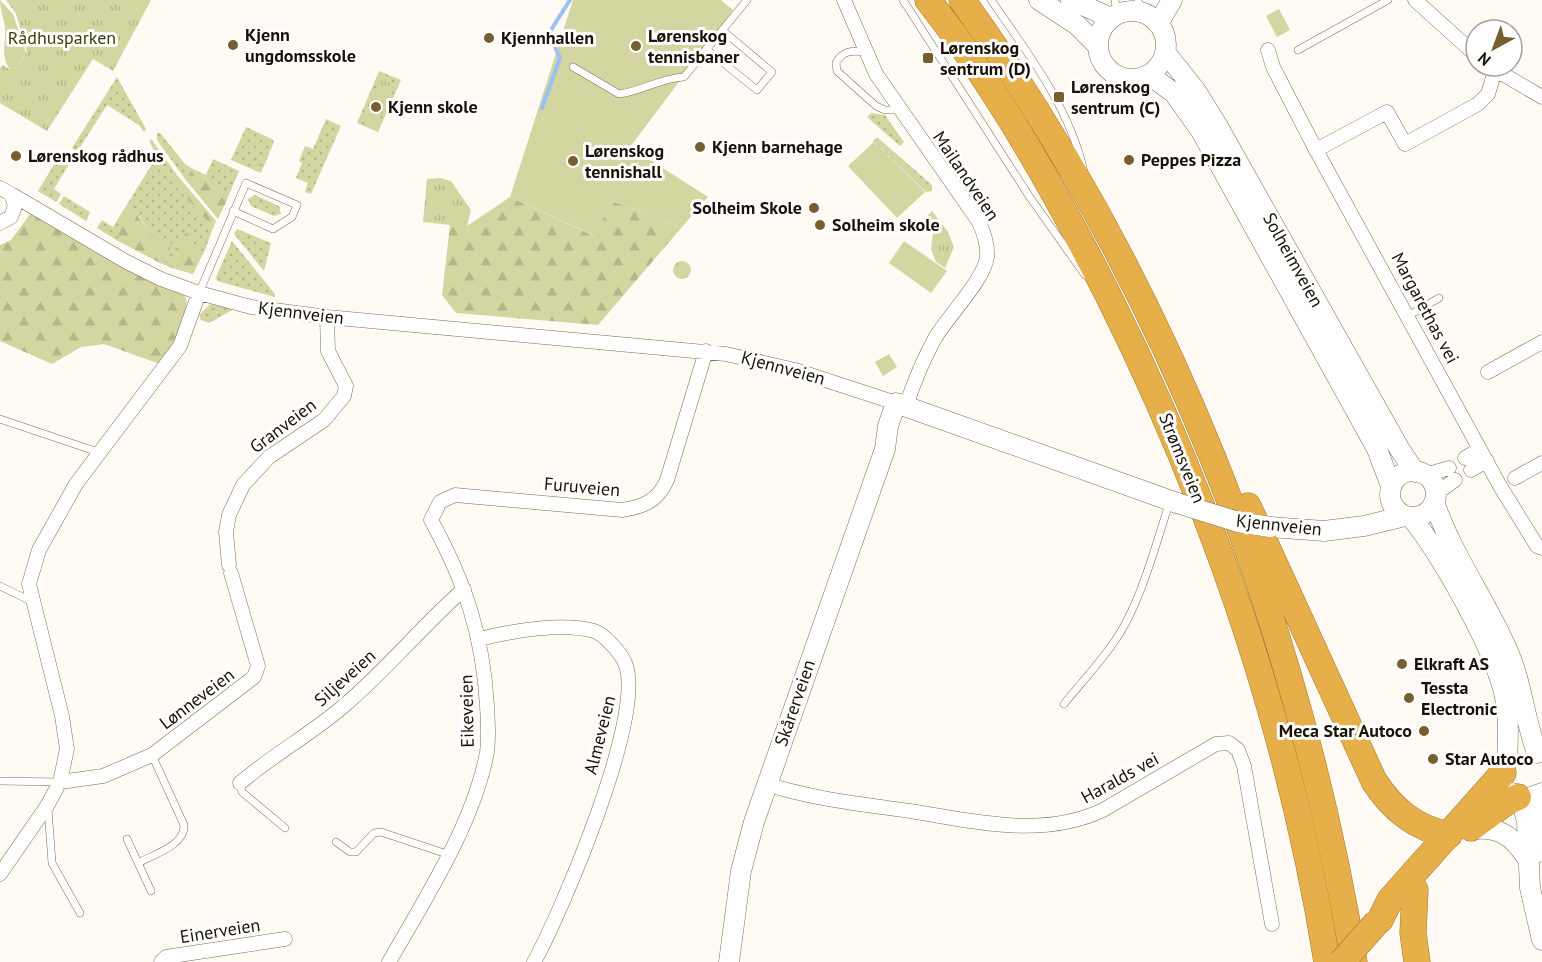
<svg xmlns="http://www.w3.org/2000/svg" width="1542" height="962" viewBox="0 0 1542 962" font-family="'PT Sans',sans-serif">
<defs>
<pattern id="grass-dots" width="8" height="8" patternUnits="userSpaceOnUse" patternTransform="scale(1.5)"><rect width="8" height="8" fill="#d3d6a1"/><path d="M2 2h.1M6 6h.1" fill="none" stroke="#b5b789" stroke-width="1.8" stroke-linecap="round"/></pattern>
<pattern id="forest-firs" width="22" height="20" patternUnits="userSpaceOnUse" patternTransform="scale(1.5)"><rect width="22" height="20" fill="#d3d6a1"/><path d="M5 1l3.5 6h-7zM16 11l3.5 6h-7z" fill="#b5b789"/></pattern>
<pattern id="park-tufts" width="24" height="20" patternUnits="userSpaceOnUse" patternTransform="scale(1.5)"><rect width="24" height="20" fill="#d3d6a1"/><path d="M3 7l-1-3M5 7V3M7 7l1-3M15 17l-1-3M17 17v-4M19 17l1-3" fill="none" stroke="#b5b789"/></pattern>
</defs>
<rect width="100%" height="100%" fill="#fffaf4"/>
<!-- grass -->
<path fill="url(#grass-dots)" d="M379,71l22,9 -23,52 -21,-9z
M117,77l29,52 -2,3 -5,-7 -32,-20 -30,47 -5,-4z
M871,113l14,2 19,27 -4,4 -33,-29z
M326,119l15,7 -30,68 -6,-2 3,-9 -12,-5 6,-15 -3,-2 6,-15 8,3z
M246,127l26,12 2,3 -13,31 -30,-13z
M157,132l4,2 24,30 8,5 -8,10 -28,-39z
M877,137l55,48v6l-6,1 -53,-51z
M151,139l26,36 -5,6 41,47 -8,22 -15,-6 -12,8 -3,17 -13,-5 6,-6 -29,-42 -20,11 -1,14 -21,-13 5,-8 11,7 44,-71 -8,-15z
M61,153l13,3 -20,33 7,5 -5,8 -18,-11z
M213,159l26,12 -13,31 -26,-30 6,3z
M255,195l24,11 2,8 -7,2 -23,-10 -3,-7z
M64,196l26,16 -4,9 -27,-17z
M237,229l34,14 -7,28 -30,-37z
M232,241l43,53v3l-58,-16 -1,-4z
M210,304l24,5 -25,14 -8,-3 -2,-5z"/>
<!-- forest -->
<path fill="url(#forest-firs)" d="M193,169l7,3 26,30 -8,17 -33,-40z
M177,175l39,46 -3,7 -41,-47z
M510,197l84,39 18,-35 70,26 -84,98 -142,-12 -14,-18 8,-70 17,1z
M26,210l159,86c8,15 -16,55 -25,68l-56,-20 -23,3 -29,17 -52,-23v-96l11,-5 19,-26z
M133,210l23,29 15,3 -3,16 -6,6 -44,-23c0,-13 0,-27 15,-31z
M186,233l5,3v8l14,6 -12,24 -18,-5 3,-17 4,-4 -2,-8z"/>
<!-- park -->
<path fill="url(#park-tufts)" d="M6,0h145l-38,71 -20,-12 -46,72 -47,-28v-35l3,-3 8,5 4,-2 12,-16 -11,-38z
M380,79l14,6 -18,42 -14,-6z
M440,178l11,3 20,29 -4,17 -44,-5 4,-43z
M932,211l16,21 6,15 -9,21 -9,-6 -5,-13 2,-16 -9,-14z
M673 270a9 9 0 1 1 18 0a9 9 0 1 1-18 0Z
M889,354l8,13 -14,9 -8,-14z"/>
<!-- garden -->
<path fill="#d3d6a1" d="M0,0l13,14 13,39 -11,15 -4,2c-11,-11 -5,-26 -6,-42 -1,-10 -5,-18 -5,-28z
M573,0h148l12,10 -103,137 78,50 -26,30 -70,-26 -17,35 -85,-39z
M1279,9l11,21 -13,7 -11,-21z
M874,142l51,50 -28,26 -49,-52z
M904,241l43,30 -16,22 -42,-30z"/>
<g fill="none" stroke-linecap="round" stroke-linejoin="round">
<!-- stream -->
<path stroke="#9cbff8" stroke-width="4" d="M542,108l18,-50 -11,-25 21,-33"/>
<!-- lane casing -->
<g stroke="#7f6c52" stroke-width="8">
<path id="lane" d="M903,0l126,196 56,79
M991,0c37,53 79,108 93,172
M1115,0l2,14
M1138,0l2,12
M706,49l51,41 15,-18 -50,-42
M1298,50l90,-50
M865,52c-13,-2 -23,-1 -29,11l1,8 39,35 9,4h15
M573,67l46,27c23,-3 42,-16 65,-17l63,-77
M199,293l47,-110 51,22 -5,12 -19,12 -40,-18
M1408,316l31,-18
M0,419l98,33
M0,586l33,16
M1064,704c17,-21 35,-40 50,-62 25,-34 42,-98 55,-138
M0,781l60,1
M240,783l2,9 43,36
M48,809l4,54 28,50
M127,839l24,52
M336,842l14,10h6l18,-19 7,-1 66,22
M138,863c16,-9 47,-17 46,-38l-32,-70"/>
</g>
<!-- street casing -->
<g stroke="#7f6c52" stroke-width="15">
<path id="street" d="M844,0l32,74 103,148c5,11 9,23 8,35 -3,23 -39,59 -52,81 -12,22 -21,44 -29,68
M1415,0l61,55
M1268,50l5,17 43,83 184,336 37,60 5,2
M1489,66l53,31
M1316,150l71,-38 18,32 73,-40 10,-10 7,-23
M0,188l11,6 4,12 -4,11 -11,6
M11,194l114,67 36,18 38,14 52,14 76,10 399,37 69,16 101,33
M1488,372l54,-30
M1465,458l15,-9
M1471,470l16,-9
M1425,475l24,-7
M1515,478l27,-15
M1435,494l20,-14
M229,565l-3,-33 3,-17 14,-30 26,-28 55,-37 20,-24 2,-10 -18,-35 -1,-34
M480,639c31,-8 83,-17 114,-8 10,3 27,22 31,32 22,50 -64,250 -91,299
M60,782l43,-6 49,-21 102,-78 4,-11 -27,-93
M240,783c34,-29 73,-50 106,-79 42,-36 77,-79 118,-115
M766,784c47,15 95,20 144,27 63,10 132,28 193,-1l113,-66 13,-1 9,7 6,16 28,158
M0,874l47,-68 13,-24 7,-33 -5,-33 -33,-132 10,-34 37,-66 104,-138 19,-53
M161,962l5,-5 119,-18
M389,962c36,-63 85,-139 98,-210 2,-15 1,-31 0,-46 -4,-71 -22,-124 -56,-186l9,-18 15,-7 167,15c21,-3 36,-9 45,-30l39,-129"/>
</g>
<!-- secondary casing -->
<g stroke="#7f6c52" stroke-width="21">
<path id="secondary" d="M1039,0l38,25 20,20
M1071,0l40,18
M1098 45a34 34 0 1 1 68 0a34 34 0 1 1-68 0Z
M1158,24l14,-24
M1165,52l31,39 21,34 182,323 16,24
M1149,75l25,18 27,38 176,318 14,37
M1390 494a23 23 0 1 1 46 0a23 23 0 1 1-46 0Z
M1434,502c18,52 50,96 72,145 16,34 18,71 31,106
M1411,517c31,39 84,132 94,180 4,21 3,43 2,65
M1270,527l54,4 40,-5 41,-10
M1512,793l14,6 16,-6
M1521,798l6,24 3,66 12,52
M1469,830c28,-5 43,5 58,28
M1539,852l3,-42
M729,962l12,-91 13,-49 131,-373 3,-23 8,-23 281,100"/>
</g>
<!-- highway casing -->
<g stroke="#9f7833" stroke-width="27">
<path id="highway" d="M928,0c71,91 129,194 181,297 104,209 181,434 218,665
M962,0c204,283 335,619 392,962
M1248,506l126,275c19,29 41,47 75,54
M1471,828l34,-25 13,-6
M1415,890l-2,43 4,29
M1380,920l10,-20 113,-127"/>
</g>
<!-- lane -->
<use href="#lane" stroke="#fff" stroke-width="7"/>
<!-- street -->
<use href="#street" stroke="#fff" stroke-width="14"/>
<!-- secondary -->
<use href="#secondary" stroke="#fff" stroke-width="20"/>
<!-- highway -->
<use href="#highway" stroke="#e7af4a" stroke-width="26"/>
<!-- secondary-bridge casing -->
<g stroke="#7f6c52" stroke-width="21" stroke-linecap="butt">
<path id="secondary-bridge" d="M1177,503l61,19 32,5"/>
</g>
<!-- highway-bridge casing -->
<g stroke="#9f7833" stroke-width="27" stroke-linecap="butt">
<path id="highway-bridge" d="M1342,962l35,-40"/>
</g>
<!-- secondary-bridge -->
<use href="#secondary-bridge" stroke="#fff" stroke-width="20"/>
<!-- highway-bridge -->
<use href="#highway-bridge" stroke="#e7af4a" stroke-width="26"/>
</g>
<!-- markers -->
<g fill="#765e2f" stroke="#fff" stroke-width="2">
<circle cx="489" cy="38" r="6"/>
<circle cx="233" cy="45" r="6"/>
<circle cx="636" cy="46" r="6"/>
<rect x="922" y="52" width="12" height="12" rx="3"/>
<rect x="1053" y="91" width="12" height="12" rx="3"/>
<circle cx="376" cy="107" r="6"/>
<circle cx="700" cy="147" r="6"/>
<circle cx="16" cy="156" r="6"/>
<circle cx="1129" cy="160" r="6"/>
<circle cx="573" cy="161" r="6"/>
<circle cx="814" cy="208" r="6"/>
<circle cx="820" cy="225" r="6"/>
<circle cx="1402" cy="664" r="6"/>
<circle cx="1409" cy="698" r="6"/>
<circle cx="1424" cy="731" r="6"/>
<circle cx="1433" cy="759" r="6"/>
</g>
<g text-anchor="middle" stroke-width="6" stroke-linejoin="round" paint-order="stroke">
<!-- poi labels -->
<g font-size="18" font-weight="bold" fill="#1a1208" stroke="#fff" text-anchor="start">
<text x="245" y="41">Kjenn<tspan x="245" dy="21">ungdomsskole</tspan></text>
<text x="648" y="42">Lørenskog<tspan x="648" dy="21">tennisbaner</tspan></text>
<text x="501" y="44">Kjennhallen</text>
<text x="940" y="54">Lørenskog<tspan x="940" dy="21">sentrum (D)</tspan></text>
<text x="1071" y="93">Lørenskog<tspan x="1071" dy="21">sentrum (C)</tspan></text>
<text x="388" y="113">Kjenn skole</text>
<text x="712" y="153">Kjenn barnehage</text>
<text x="585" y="157">Lørenskog<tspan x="585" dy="21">tennishall</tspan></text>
<text x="28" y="162">Lørenskog rådhus</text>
<text x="1141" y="166">Peppes Pizza</text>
<text x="802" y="214" text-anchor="end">Solheim Skole</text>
<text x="832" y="231">Solheim skole</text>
<text x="1414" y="670">Elkraft AS</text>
<text x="1421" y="694">Tessta<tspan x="1421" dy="21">Electronic</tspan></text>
<text x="1412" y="737" text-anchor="end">Meca Star Autoco</text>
<text x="1445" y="765">Star Autoco</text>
</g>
<!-- park labels -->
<g font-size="18" fill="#3d3e07" stroke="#fff">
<text x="62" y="44">Rådhusparken</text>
</g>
<!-- street labels -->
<g font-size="18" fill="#1a1208" stroke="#fff">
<text transform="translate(966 176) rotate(56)" y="6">Mailandveien</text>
<text transform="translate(1293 260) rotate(61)" y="6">Solheimveien</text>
<text transform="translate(1425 308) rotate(62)" y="6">Margarethas vei</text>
<text transform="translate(301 313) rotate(7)" y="6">Kjennveien</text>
<text transform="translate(783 368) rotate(15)" y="6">Kjennveien</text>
<text transform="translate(283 426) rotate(-37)" y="6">Granveien</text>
<text transform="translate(1182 458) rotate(68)" y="6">Strømsveien</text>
<text transform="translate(582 487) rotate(5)" y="6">Furuveien</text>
<text transform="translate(1279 525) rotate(6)" y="6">Kjennveien</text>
<text transform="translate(345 678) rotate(-42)" y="6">Siljeveien</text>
<text transform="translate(197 699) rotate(-37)" y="6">Lønneveien</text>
<text transform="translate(795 703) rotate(-71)" y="6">Skårerveien</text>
<text transform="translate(467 711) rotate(-91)" y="6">Eikeveien</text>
<text transform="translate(600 735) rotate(-76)" y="6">Almeveien</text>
<text transform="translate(1120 778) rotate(-29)" y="6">Haralds vei</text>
<text transform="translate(220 931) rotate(-9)" y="6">Einerveien</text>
</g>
</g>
<!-- north arrow -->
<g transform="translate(1494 48) rotate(221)"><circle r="28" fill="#ffffff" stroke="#a3a09c" stroke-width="1.5"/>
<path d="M0-4.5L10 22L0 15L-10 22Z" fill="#765e2f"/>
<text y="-9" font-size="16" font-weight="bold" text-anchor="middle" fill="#1a1208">N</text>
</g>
</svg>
